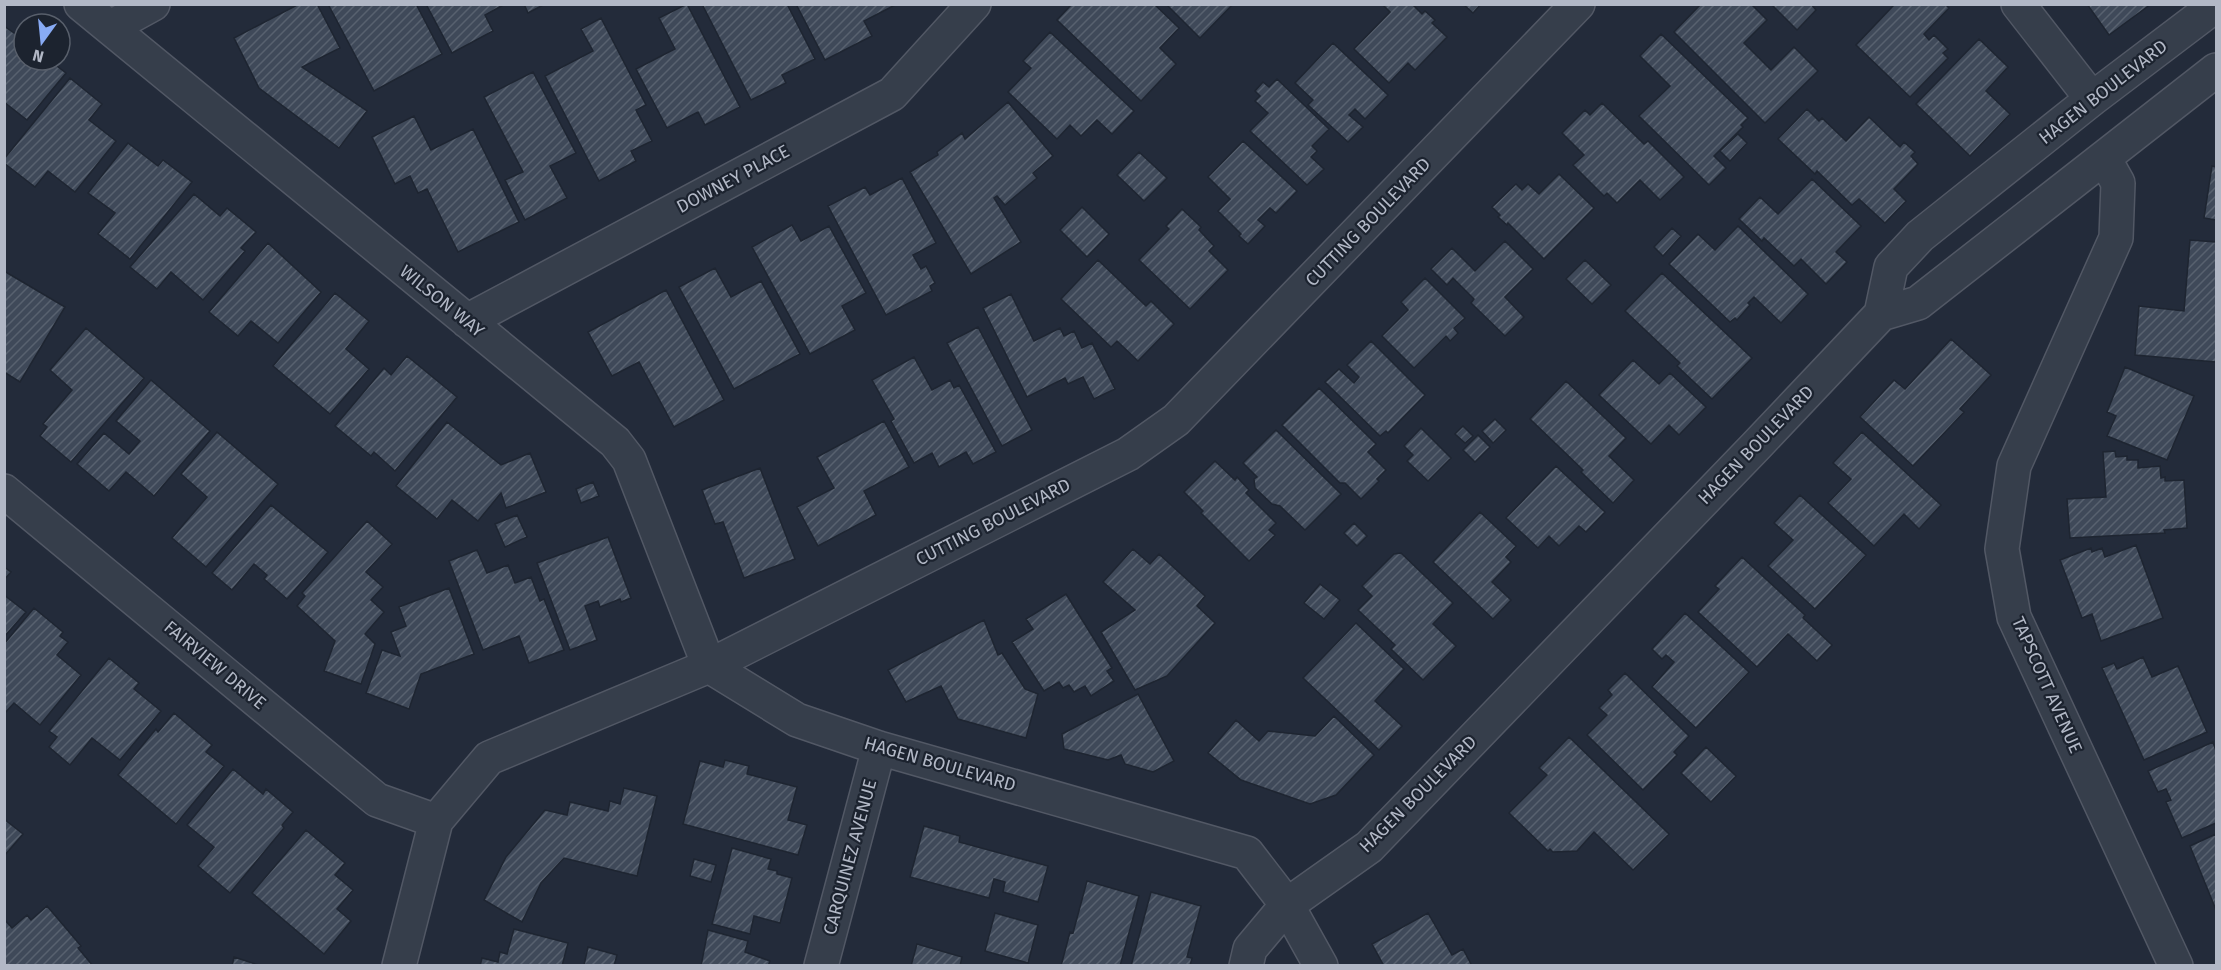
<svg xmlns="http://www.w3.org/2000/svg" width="2221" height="970" viewBox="0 0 2221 970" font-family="'Fira Sans',sans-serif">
<defs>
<pattern id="building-hatch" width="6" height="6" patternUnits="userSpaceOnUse" patternTransform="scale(1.5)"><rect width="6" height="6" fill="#3f4959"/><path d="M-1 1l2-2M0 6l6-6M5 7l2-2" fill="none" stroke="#58616f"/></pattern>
</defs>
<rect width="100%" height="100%" fill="#232b3a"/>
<!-- building -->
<path fill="url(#building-hatch)" stroke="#1e2531" stroke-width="1.5" d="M299,4h18l23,44 -38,19 65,44 -28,37 -80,-60 -25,-50z
M328,4h88l26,50 -68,37z
M426,4h79l-20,11 8,16 -41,22z
M524,4h21l-17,9z
M687,4l53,103 -35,18 -7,-13 -31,16 -31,-59 39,-20 -16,-31z
M702,4h85l28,55 -33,16 4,8 -35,17z
M796,4h98l1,1 -31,16 8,15 -47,24z
M1072,4h82l25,24 -19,20 16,16 -35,37 -84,-81z
M1166,4h67l-33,34z
M1382,4h30l10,10 3,-3 10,9 -3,3 15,14 -32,33 -7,-7 -19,20 -35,-34 36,-37z
M1463,4h18l-8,9z
M1701,4h50l16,16 -23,23 27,27 23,-23 24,24 -53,52 -91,-91z
M1771,4h40l5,6 -19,20z
M1895,4h50l4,4 -25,26 5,6 5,-5 14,14 -5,4 5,5 -38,39 -54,-52z
M2087,4h64l-42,31z
M601,18l45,87 -10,5 16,31 -21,10 5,10 -37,20 -54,-105 48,-25 -12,-22z
M4,26l20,14v20h25l17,13 -39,47 -23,-18z
M1050,32l84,79 -22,23 -15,-14 -16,16 -11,-11 -13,14 -49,-47 23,-24 -8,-7z
M1661,34l87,84 -7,7 2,2 -29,29 12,12 -17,17 -70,-69 31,-30 -30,-30z
M1979,39l29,28 -22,24 24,23 -40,42 -54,-52z
M1333,43l55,52 -23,24 -10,-10 -6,6 14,12 -15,15 -40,-37 5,-5 -18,-17z
M533,72l43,81 -26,13 17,32 -42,22 -20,-40 18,-8 -39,-75z
M70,78l32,26 -13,16 27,21 -41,51 -27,-21 -13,16 -31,-24v-4z
M1277,79l52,50 -17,17 5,5 -6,6 13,12 -17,16 -57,-54 18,-18 -13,-12 5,-5 -5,-5 8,-9 6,5z
M1008,102l45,54 -20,17 4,5 -32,27 -8,-9 -3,2 27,44 -50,32 -61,-102 28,-17 -1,-3 25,-19 3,6z
M1602,103l42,41 4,-3 36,36 -24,23 -20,-20 -23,23 -10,-10 -3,3 -31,-31 11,-10 -22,-22 23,-23 5,5z
M1807,109l12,12 3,-3 24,23 23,-24 31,30 4,-5 11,10 -4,4 7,8 -24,25 12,12 -21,22 -26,-24 -7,6 -35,-34 -2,3 -37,-35z
M414,116l17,34 42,-21 46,93 -61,30 -31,-63 -9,4 -8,-17 -15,8 -23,-47z
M1738,134l9,9 -17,18 -10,-10z
M1243,141l54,50 -21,22 -6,-5 -12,12 7,6 -17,18 -9,-8 2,-2 -23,-23 12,-12 -22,-22z
M128,143l30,23 5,-6 29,22 -62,77 -32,-25 17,-21 -27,-20z
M1139,152l28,26 -23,23 -27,-26z
M2212,166l4,1v53l-12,-2z
M1559,174l35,34 -50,51 -36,-36 -1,2 -9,-8 2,-2 -8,-8 24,-23 6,6 6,-6 11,10z
M902,178l34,65 -23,12 8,14 5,-3 9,17 -5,3 2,5 -46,24 -58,-109 37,-19 5,8z
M1812,179l49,47 -25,26 11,10 -21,22 -25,-25 -7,7 -30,-28 -2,3 -23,-22 21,-22 18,17z
M194,194l26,22 7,-8 29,24 -15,16 4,3 -42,49 -32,-28 -14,17 -27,-22z
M1082,207l27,27 -22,23 -27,-27z
M1182,209l19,18 -2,3 15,16 -5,5 19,19 -38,39 -51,-49 30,-31 -3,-3z
M792,225l9,16 28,-15 37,67 -24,13 13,24 -45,24 -58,-107z
M1738,226l70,68 -27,29 -27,-26 -6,6 2,2 -13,15 -2,-2 -5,4 -61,-58 29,-30 17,16z
M1672,228l9,8 -18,20 -9,-9z
M2190,240l26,2v120l-81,-7 4,-49 45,5z
M1505,241l28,28 -28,28 19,20 -19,19 -34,-33 3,-4 -21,-21 -6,7 -16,-16 21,-21 23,23z
M268,243l53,49 -43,51 -27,-22 -13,15 -29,-24z
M1098,260l48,46 5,-5 23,23 -36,37 -21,-20 -6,6 -50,-48z
M1585,260l26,25 -19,19 -26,-25z
M715,268l16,29 30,-16 39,73 -66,35 -55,-102z
M4,271l61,36 -45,75 -16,-10z
M1662,273l90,85 -40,41 -35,-33 3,-3 -55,-52z
M1425,278l40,40 -11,10 4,5 -8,8 -4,-5 -32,32 -32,-32 26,-26 -7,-8z
M666,290l58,110 -50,27 -35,-65 -27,14 -24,-44z
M335,293l34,28 -23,28 23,20 -39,45 -57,-48z
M1011,294l23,47 26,-13 4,8 10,-5 8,17 10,-5 23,46 -21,10 -11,-22 -15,7 -3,-6 -38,19 -44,-89z
M978,327l54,103 -30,16 -55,-103z
M86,328l58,50 -73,84 -31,-26 7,-9 -4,-3 29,-34 -22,-20z
M1951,339l40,36 -31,34 4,3 -51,54 -53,-49 34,-37 11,9z
M1371,341l54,54 -37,38 -2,-2 -6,5 -55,-54 14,-13 15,14 5,-6 -12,-12z
M407,356l50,41 -62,74 -21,-19 -3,4 -36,-30 49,-58 7,7z
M914,357l18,33 18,-10 4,8 5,-3 37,67 -23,12 -7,-12 -27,15 -7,-14 -18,10 -23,-42 3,-2 -22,-39z
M1633,360l26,24 11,-11 36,34 -27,28 -10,-10 -18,19 -52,-49z
M2125,367l69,29 -27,64 -60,-24 9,-20 -9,-4z
M151,380l59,51 -56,65 -28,-24 -17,19 -32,-27 27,-31 25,21 11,-13 -24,-20z
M1566,381l60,57 -17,18 25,24 -21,23 -32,-31 2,-2 -53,-51z
M1319,388l57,56 -8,8 18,18 -9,9 2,2 -18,18 -16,-16h-5l-58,-58z
M1495,419l11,11 -13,13 -11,-12z
M884,421l25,46 -45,24 12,24 -58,31 -21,-39 37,-19 -17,-31z
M447,422l54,43 29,-12 16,39 -40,16 -5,-15 -23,28 -26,-21 -15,19 -41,-33z
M1463,426l10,10 -8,7 -10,-9z
M1421,428l30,30 -23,23 -21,-20 6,-6 -9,-9z
M1276,430l65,64 -36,36 -25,-24 -8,-2 -17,-16 -1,-9 3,-2 -14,-14z
M217,432l61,52 -72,83 -34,-29 35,-41 -26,-23z
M1862,432l79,73 -22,24 -15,-15 -30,32 -46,-43 23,-24 -18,-16z
M1478,435l12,12 -15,15 -12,-12z
M2115,451l1,6 11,-1v4h11v8l22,-2 1,12 4,-1v4l19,-1 3,48 -23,2 1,3 -95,5 -3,-39 39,-2 -3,-45z
M1215,461l20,19 2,-3 12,13 -3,3 30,30 -7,7 6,5 -26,26 -48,-48 2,-2 -19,-19z
M1556,466l49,46 -19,20 -7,-6 -20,20 -10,-10 -11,12 -32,-30z
M760,468l35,91 -51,19 -21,-56 -8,2 -13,-34z
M593,482l6,14 -18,7 -5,-14z
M1800,495l66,60 -51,54 -47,-43 25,-26 -19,-17z
M271,505l57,47 -41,47 -23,-20 3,-4 -13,-11 -22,26 -20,-17z
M1480,512l36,34 -10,11 5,5 -19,20 19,18 -18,19 -60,-57z
M517,515l10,22 -22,10 -10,-23z
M367,521l25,23 -26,28 17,15 -12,13 13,12 -19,22 10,10 -14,40 -37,-13 11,-30 -38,-35 8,-10 -3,-3z
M1354,523l13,13 -10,10 -13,-13z
M608,537l23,61 -10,4 -1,-3 -20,8 -2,-6 -13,5 12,34 -27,10 -33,-87z
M2136,545l27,73 -62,23 -9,-27 -10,4 -22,-58 31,-12 1,4 10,-4 3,9z
M1133,549l17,15 9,-10 46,42 -8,10 18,17 -48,53 -32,14 -34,-58 34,-22 -32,-28z
M477,550l10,23 21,-8 7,18 16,-6 9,24 4,-2 20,51 -35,13 -10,-27 -36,14 -34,-89z
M1401,553l52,50 -20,21 23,22 -33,34 -32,-31 4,-4 -37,-35 14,-14 -10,-10 32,-32z
M1742,557l63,58 -2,3 29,27 -15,16 -29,-27 -31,33 -59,-55 21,-23 -4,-3z
M4,567l7,5 -7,8z
M1320,584l20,16 -16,19 -20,-16z
M449,588l25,66 -53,20 -12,35 -43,-16 16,-43 18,6 -9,-24 15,-6 -7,-19z
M1066,594l46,74 -5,3 7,10 -23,15 -6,-10 -11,6 -5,-7 -6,3 -4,-6 -15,9 -32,-49 21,-13 -7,-10z
M4,595l22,17 -22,25z
M34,608l29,24 -3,4 8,6 -11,13 24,20 -41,50 -26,-22 -10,11v-70z
M1685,613l64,59 -53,56 -44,-41 22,-25 -8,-7 -4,4 -10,-10z
M984,620l14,35 4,-2 23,36 13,5 -12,44 -68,-19 -17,-33 -35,16 -18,-32z
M1356,623l48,46 -29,32 27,25 -23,24 -76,-72z
M2143,657l9,20 26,-11 29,66 -63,28 -42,-92 12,-5 3,6z
M109,658l30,25 -5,6 27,22 -41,49 -28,-22 -22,27 -21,-18 8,-10 -8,-6z
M1625,673l64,63 -15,16 3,3 -34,35 -56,-55 20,-20 -8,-7 13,-13 -4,-5z
M1138,694l36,67 -21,11 -28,-8 -4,-9 -13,5 -44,-11 -2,-15z
M174,713l38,32 -6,7 18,14 -48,58 -58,-49 38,-46 2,3z
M1334,716l40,39 -38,40 -26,9 -69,-24 -33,-27 28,-33 23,21 9,-10 47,5z
M1569,737l100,97 -36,36 -39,-38 -17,19 -24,1 -3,-3 -2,2 -39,-38 38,-38 -8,-7z
M2213,742l3,9v72l-34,15 -16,-36 5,-2 -5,-11 -8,3 -10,-21z
M1706,747l30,29 -25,26 -30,-29z
M725,760l24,6 -2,8 50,13 -9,33 19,5 -9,30 -115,-31 17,-63 23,6z
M233,769l30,25 3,-5 27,23 -11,13 2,3 -54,65 -32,-27 16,-19 -27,-22z
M624,788l33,8 -20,80 -73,-18 -23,25 -19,39 -38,-22 22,-43 39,-47 22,5 3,-13 38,9 2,-10 10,3z
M4,819l19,15 -19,22z
M924,826l36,10 -1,6 89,24 -10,36 -35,-10 2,-10 -11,-3 -5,19 -79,-21z
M306,830l39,33 -10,12 18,15 -16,19 14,12 -27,33 -72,-61z
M2216,834v76l-26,-64z
M732,848l39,11 -3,10 9,2v3l15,4 -12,45 -26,-7 -4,18 -38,-10z
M694,859l22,6 -5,17 -21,-6z
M1087,881l52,15 -19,70h-59l9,-34 3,1z
M1151,892l50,14 -14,51 5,1 -2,8h-59z
M47,906l34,40 -3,2 15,18h-89v-47l8,9 15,-13 4,5z
M995,913l43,12 -10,38 -43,-12z
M1428,913l24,42 11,-6 9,17h-88l-12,-22z
M514,929l54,14 -6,23h-82l2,-8 16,4 2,-10 7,2z
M708,930l40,11 -3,11 25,9 -2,5h-67z
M917,944l45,13 -2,9h-49z
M588,947l29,8 -3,11 -30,-1z
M234,957l27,9h-29z"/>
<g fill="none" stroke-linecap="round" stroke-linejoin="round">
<!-- minor casing -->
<g stroke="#525865" stroke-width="36">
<path id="minor" d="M81,4l534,438 14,18 80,206 88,54 82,28 368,105 40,52 82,-58 387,-401 125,-132 37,-11 298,-233
M2018,4l74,95
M111,27l42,-23
M2104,158l14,25 -2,55 -102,228 -12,83 12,68 162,349
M1881,314l10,-47 29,-31 172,-137 124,-94
M467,321l425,-227 82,-90
M4,491l373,309 59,21
M399,966l37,-145 53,-63 220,-92 419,-212 48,-34 402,-416
M821,966l58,-218
M1246,966l4,-17 37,-44 34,61"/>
</g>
<!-- minor -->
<use href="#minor" stroke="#363e4b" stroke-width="33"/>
</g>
<g text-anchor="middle" stroke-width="4.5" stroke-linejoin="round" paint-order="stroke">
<!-- street labels -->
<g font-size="18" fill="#b2b8c6" stroke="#1c232f">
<text transform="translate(2103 92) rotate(-38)" y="6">HAGEN BOULEVARD</text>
<text transform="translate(733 179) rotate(-28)" y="6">DOWNEY PLACE</text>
<text transform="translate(1368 222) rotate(-46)" y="6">CUTTING BOULEVARD</text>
<text transform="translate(442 301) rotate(39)" y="6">WILSON WAY</text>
<text transform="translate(1756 445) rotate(-46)" y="6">HAGEN BOULEVARD</text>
<text transform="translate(993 522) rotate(-27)" y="6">CUTTING BOULEVARD</text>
<text transform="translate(215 665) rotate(40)" y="6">FAIRVIEW DRIVE</text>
<text transform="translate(2047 685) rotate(66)" y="6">TAPSCOTT AVENUE</text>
<text transform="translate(940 764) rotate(16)" y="6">HAGEN BOULEVARD</text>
<text transform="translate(1418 794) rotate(-45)" y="6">HAGEN BOULEVARD</text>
<text transform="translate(850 857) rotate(-75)" y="6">CARQUINEZ AVENUE</text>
</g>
</g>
<!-- border -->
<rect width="2221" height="970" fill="none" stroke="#b2b8c6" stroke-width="12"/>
<!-- north arrow -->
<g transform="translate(42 42) rotate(195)"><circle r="28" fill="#1c232f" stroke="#585f6b" stroke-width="1.5"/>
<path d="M0-4.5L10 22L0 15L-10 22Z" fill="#88abf5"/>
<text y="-9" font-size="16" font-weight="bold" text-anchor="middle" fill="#b2b8c6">N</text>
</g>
</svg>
